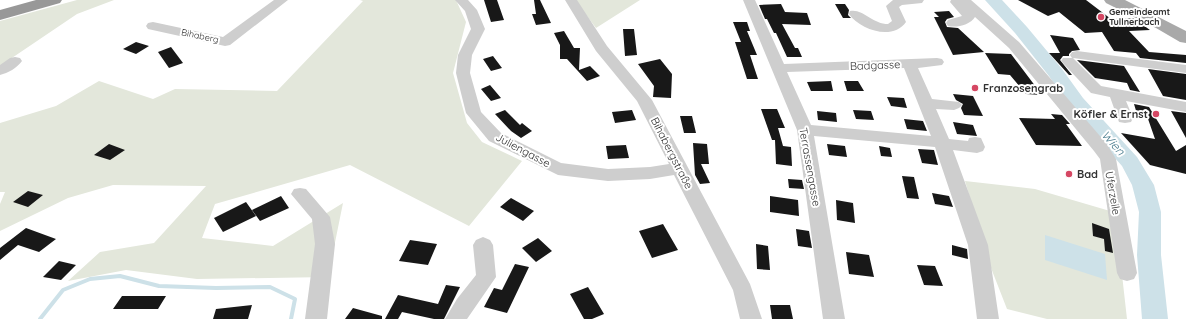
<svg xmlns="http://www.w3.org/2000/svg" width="1186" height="319" viewBox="0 0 1186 319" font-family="Quicksand,sans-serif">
<rect width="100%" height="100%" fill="#fff"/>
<!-- green -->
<path fill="#e3e7db" d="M77,0h37l-37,14 -77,52v-45z
M360,0h96l10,22 -13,51 14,50 15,19 40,19 -53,65 -119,-61 -135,39 -13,34 71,8 70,-43 -15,74 -131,2 -71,-9 -58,11 32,-29 54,-9 52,-57 -93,-1 -45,13 -68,33v-27l5,-12h-5v-69l56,-17 43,-25 54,18 22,-10 102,2 86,-90z
M575,0h65l-44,28z
M965,181l70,8 75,22 7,19 10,89h-80l-40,-10 -16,-41z"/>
<!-- water -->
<path fill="#cde1e8" d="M1045,235l60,19 2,26 -62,-20z"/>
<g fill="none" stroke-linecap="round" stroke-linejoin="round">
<!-- stream -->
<path stroke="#cde1e8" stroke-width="4" d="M40,319l23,-29 27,-11 30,-3 39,10 57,2 54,-1 25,12 -4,20"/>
<!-- river -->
<path fill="#cde1e8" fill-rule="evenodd" d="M985,0h17l25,27 35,42 21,29 54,59 17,28 7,27v43l7,64h-26l-5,-64 2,-43 -7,-27 -10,-19 -53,-60 -20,-30 -34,-43z"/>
</g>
<!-- building -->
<path fill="#181818" d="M484,0h13l7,20 -13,2z
M534,0h6l11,23 -15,2 -4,-11h4z
M1018,0h68l25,19 22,-1 17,12 -21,1 20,21 37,3v8l-46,-5 -4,-5 -22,-2 -12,-19 -17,1 -26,-21 -11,4z
M781,4l4,8 22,1 4,12 -29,-1 13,24h3l4,9h-15l-11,-24h-2l-7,-14h-2l-6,-14z
M835,4h10l4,6 -1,5 3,3h-8z
M949,11l5,6 -7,2 -2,3 2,5 11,1 26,24 -31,3 -19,-38h5l-5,-5z
M733,22h14l3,9h-3l10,24h-7l8,24h-11l-12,-37h6z
M623,29h11l3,26 -12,1z
M564,31l10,17h6l-1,22 11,-4 10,10 -13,5 -20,-22h-7v-14l-6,-12z
M1050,35l23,3 7,12 -8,1 -3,3v2h-6l-3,4 12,15h-3l-20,-22h11z
M136,42l13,4 -13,8 -13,-5z
M171,47l12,16 -14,5 -11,-16z
M985,53l26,1 31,41 -16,-1 -16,-19 -12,-1z
M493,56l9,12 -11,3 -8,-12z
M660,59l12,15 -1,24 -18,-1 1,-11 -16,-22z
M1077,60l47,6 16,26 -10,-2 -3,-7 -32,-5z
M1148,69l38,5v26l-23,-4z
M831,81l2,10h-22l-4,-9z
M844,81h14l6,10h-17z
M490,85l11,13 -10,3 -10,-12z
M953,94l20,2 10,20 -19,-1 -3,-7 2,-4 -7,-4z
M887,97l17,1 3,10 -16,-2z
M1134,104l15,3 27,44 10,-6v29l-36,-9 -29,-32 34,6 -8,-23 -10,-2z
M761,109h16l8,19h-7l5,18 8,1 1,19 -16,-2 -1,-24h-3z
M505,110l15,15 2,-2 10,8 -11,7 -10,-7 -16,-17z
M632,110l4,10 -21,3 -3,-11z
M853,110l18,1 3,9 -18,-1z
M817,111l19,2 1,9 -19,-2z
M1171,111l15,2v25z
M1051,114l11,1 8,9h-4l16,22 -46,-1 -17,-27 36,1z
M680,116h12l4,17h-12z
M904,119l19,2 4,10 -20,-2z
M953,122l20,3 4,11 -20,-2z
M693,143l14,1 2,20h-8l9,19 -10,1 -5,-9z
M109,144l16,6 -15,10 -16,-5z
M827,144l18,2 2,11 -18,-2z
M626,145l3,13 -21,1 -2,-13z
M879,146l11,2 2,9 -11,-1z
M918,149l16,1 4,15 -16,-2z
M902,176l12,1 5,22 -12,-1z
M788,179l14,1 2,9 -15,-1z
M28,191l15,4 -15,12 -15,-5z
M932,193l17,3 4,11 -18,-3z
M281,196l8,12 -29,13 -8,-11z
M770,196l28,4 1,16 -29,-4z
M511,198l23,13 -11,10 -23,-14z
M836,200l17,3 2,20 -18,-3z
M246,202l10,14 -33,16 -9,-14z
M1092,223l17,6 4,24 -8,-2 -1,-12 -11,-3z
M663,224l15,26 -26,8 -13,-27z
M26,228l30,11 -17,13 -21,-7 -18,15v-12z
M796,229l13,2 3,17 -14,-2z
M538,238l14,13 -16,11 -14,-14z
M410,240l27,4 -9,21 -29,-4z
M756,244l12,2 2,24 -13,-1z
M952,245l15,4 1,10 -16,-4z
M846,252l23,3 5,22 -25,-3z
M59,261l17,4 -15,15 -18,-3z
M515,264l14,3 -22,46 -23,-6 10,-19 8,2z
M917,265l18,1 8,20 -19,-1z
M446,285l14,2 -16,32h-10l-32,-7 -4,7h-13l13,-24 40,9z
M588,287l16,27 -12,5h-8l-14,-25z
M122,296h44l-8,13h-45z
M252,305l-4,14h-35l3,-10z
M770,305h20l3,14h-21z
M353,308l29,8v3h-37z"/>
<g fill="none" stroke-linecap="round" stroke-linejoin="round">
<!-- minor -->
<path fill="#cecece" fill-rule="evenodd" d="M274,0h14l-58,45 -5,1 -77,-17 -2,-3 2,-3 5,-1 70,15z
M455,0h13l9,10 8,19 -13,26 -2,18 11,39 20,21 60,30 47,6 42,-2 19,-3 -32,-63 -41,-50 -31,-51h12l30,46 45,54 98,184 12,35h-22l-7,-29 -59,-115 -24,4 -42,2 -50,-6 -69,-34 -23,-28 -10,-40 2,-18 13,-26 -6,-18z
M743,0h12l29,64 153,-6 5,1 2,3 -2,3 -24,3 14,31 27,3 3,3 -3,3 -5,2 -18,-1 13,30 19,2 1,-3 6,-1 6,1 4,9 -2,4 -6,2 -24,-3 35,95 11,74h-22l-9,-74 -33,-98 -121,-11 31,183h-22l-26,-189zM904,68l27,68 -120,-11 -24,-53z
M893,0h31l-2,3 -20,2 -3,2 7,15c-13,19 -46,8 -57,-8l1,-3c12,-3 23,13 38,13l4,-3 -6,-15z
M951,0h20l48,42 87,101 10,16 21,114 -3,6 -7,2 -7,-2 -3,-6 -17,-114 -6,-8 -85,-103 -34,-31c-5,8 -18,11 -27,9l-2,-3 2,-3 14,-4 -12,-14z
M1077,51l109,14v8l-113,-15 28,28 85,16v10l-60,-11 7,17 -2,4 -6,1 -6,-1 -9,-25 -19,-4 -30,-32 2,-3h9l-2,-3 2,-3z
M15,57l5,1 2,3c-5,7 -14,12 -22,14v-10l10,-7z
M300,188l6,1 24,28 5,27 -8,75h-22l10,-75 -3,-25 -21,-25 3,-5z
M483,237l7,3 3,5 3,32 -29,42h-22l12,-20 19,-24 -3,-30 3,-5z"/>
<!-- major -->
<path fill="#a9a9a9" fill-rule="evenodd" d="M1104,0h21l61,31v12l-6,-1 -24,-14 -50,-25z"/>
<!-- highway -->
<path fill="#989898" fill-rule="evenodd" d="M36,0h26l-2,3 -60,17v-10z"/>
</g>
<!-- markers -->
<g fill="#d54763" stroke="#fff" stroke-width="1.5">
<circle cx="1101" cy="17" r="4"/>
<circle cx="975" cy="88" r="4"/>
<circle cx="1156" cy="114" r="4"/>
<circle cx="1069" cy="174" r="4"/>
</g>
<g text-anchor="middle" stroke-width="4" stroke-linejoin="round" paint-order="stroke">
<!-- far-poi labels -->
<g font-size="9" font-weight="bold" fill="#313131" stroke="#fff" text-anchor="start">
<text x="1109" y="15">Gemeindeamt<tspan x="1109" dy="10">Tullnerbach</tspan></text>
</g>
<!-- far-street labels -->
<g font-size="9" fill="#313131" stroke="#fff">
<text transform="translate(200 36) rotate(12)" y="3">Bihaberg</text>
</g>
<!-- street labels -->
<g font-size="11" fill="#313131" stroke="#fff">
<text transform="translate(875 65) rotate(-2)" y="4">Badgasse</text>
<text transform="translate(523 150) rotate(28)" y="4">Juliengasse</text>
<text transform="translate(672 153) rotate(63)" y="4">Bihabergstraße</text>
<text transform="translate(810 167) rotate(80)" y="4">Terrassengasse</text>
<text transform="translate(1113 193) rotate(80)" y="4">Uferzeile</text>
</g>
<!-- poi labels -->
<g font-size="11" font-weight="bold" fill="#313131" stroke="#fff" text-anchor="start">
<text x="983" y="92">Franzosengrab</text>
<text x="1148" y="118" text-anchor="end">Köfler &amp; Ernst</text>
<text x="1077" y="178">Bad</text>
</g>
<!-- water labels -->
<g font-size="12" font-style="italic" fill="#467a8c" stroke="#fff">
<text transform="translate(1113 143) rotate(48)" y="4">Wien</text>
</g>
</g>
</svg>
